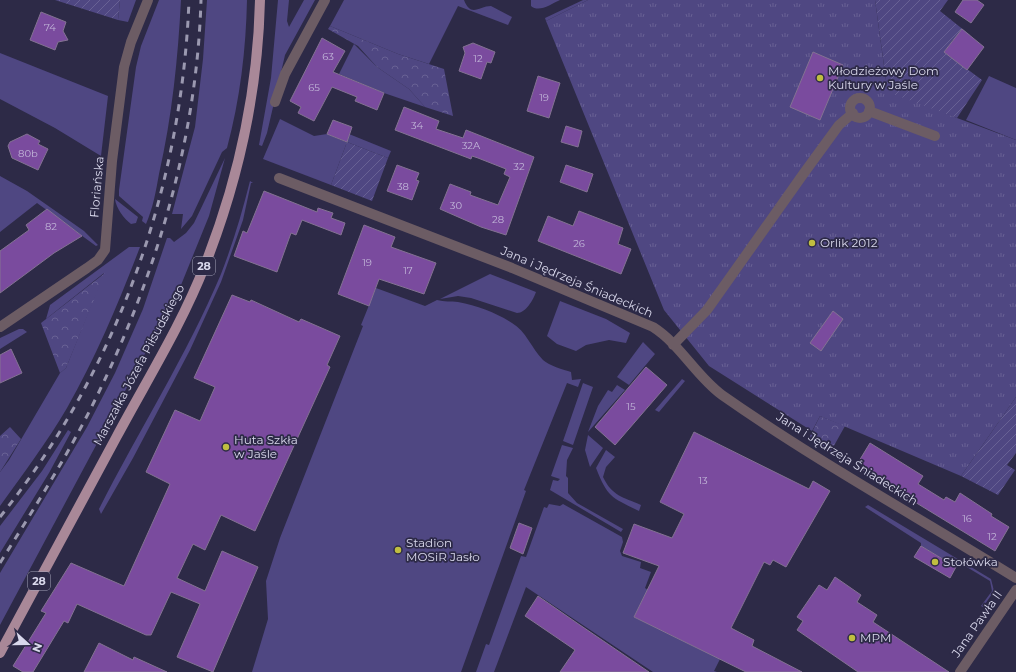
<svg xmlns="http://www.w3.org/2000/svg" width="1016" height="672" viewBox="0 0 1016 672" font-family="Montserrat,sans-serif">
<defs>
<pattern id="forest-crowns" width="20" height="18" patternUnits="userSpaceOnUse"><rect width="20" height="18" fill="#4f4782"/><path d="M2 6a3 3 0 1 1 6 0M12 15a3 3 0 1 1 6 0" fill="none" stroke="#686194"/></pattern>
<pattern id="park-tufts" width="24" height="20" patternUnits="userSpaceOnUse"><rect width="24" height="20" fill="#4f4782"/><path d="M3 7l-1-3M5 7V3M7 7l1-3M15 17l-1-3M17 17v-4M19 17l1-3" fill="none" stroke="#686194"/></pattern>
<pattern id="garden-furrows" width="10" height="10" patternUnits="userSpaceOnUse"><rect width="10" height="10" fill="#4f4782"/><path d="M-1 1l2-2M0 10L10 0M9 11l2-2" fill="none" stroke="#686194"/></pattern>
</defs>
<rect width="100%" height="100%" fill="#2d2a47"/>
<!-- grass -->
<path fill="#4f4782" d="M120,0h16l-8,22 -10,-2z
M159,0h22c-3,58 -9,117 -22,174 -3,17 -6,34 -13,50l-4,-3 1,-4 -24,-21v-6l17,-123 5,-21z
M207,0h40c-1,49 -7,100 -20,148l-5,4 -30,64 -11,13 2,-15h-11l23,-87 8,-68z
M278,0h11l-2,21 2,6 15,-27h11l-30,55 -18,78 -5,13 -3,-1 12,-67z
M344,0h120c7,18 15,6 27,6l21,11 -4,8 -50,-19 -29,58 -31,-10 -68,-28z
M531,0h29c-9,4 -21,13 -29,6z
M583,0h5l-42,21 -1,-3z
M354,44l23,23 32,22 16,18 -41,-14 -45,-19z
M0,53l108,43 -7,60 -46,-28 -55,-29z
M989,76l27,12v52l-50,-20z
M280,119l34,17 13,-2 19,8 3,-8 42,17 -3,7 -41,-16 -16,43 -68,-26z
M225,158l-16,58 -30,74 -179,335v-52l87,-146 28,-54 28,-64 24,-71h3l4,4 12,-9 8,-10z
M0,176l27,15 57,40 14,14 -2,1 -59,-43 -37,29z
M250,181l3,2h-2l-8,37 -22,62 -31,68 -57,108 -32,56 -2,-5c40,-79 88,-154 122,-235 12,-31 21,-61 29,-93z
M115,199l23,18 -2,6 -5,1c-7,-5 -15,-16 -16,-25z
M129,247h11c-21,55 -44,110 -73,161 -20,34 -44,66 -67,98v-34l9,-12 51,-87 6,-5 38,-95 -58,46 4,-14z
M490,274l46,18c-3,8 -10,21 -19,21l-46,-15 -13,-2 -18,3z
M376,288l49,18 12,-6c7,2 14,1 21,2 20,4 37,10 54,21 14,8 20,26 31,37 5,5 21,10 28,12l1,8 9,-1 -3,8 -11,-4 -43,107 2,1 -65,181h-209l16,-53 -2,-38 14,-43 83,-212 -2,-1z
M560,301l46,18 24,14 -4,10 -17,-3 -23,5 -10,6 -19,-7 -10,-8z
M19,329h4l4,3 -27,17v-11z
M643,342l12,12 -26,31 -12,-8z
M682,379l3,2 -26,31 -4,-2z
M583,383l10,4 -20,58 -10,-4z
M617,385l8,5 -37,42 10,-26 10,-16 4,2z
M68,430l3,2 -22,41 -49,80v-27l42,-55z
M588,435l15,13 -13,19 -5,-17z
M562,445l11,3 -6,12 -1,16 2,2v15l9,10 46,26 -2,3 -71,-42 3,-10 5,1 2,-2 -9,-3z
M606,450l9,7 -9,10 -3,10c9,19 20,20 38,28l-2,6c-28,-14 -31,-13 -43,-43z
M549,504l11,2 3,-2 59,33 1,5 -3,9 2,5 19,6 -1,6 11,4 -6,16 3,2 -14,27 86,42 -6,12 3,1h-64l-127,-85 -32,85h-18l10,-28 3,1 32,-89 5,1 18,-50 3,1z
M868,505l123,74 3,12 -11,16 -2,-1 11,-15 -2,-10 -30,-18 -4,4 -35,-21v-3l-56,-36z"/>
<!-- forest -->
<path fill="url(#forest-crowns)" d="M330,26l68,28 46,15 9,47 -28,-9 -16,-18 -32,-22 -19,-21 -30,-17z
M105,273l-39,95 -6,5 -19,-50z
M820,416l25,10 -14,25 -22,-13z
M10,427l11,12 -21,33v-36z"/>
<!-- park -->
<path fill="url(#park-tufts)" d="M588,0h287l12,88 70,30 59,22v257l-55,79 -141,-60 -8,15 -103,-65 -45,-56 -118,-289z"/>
<!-- garden -->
<path fill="url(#garden-furrows)" d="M55,0h65l-2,20z
M875,0h73l-8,11 30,24 -8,11 -9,-6 -9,12 38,28 -25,38 -64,-24 -6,-7z
M347,142l41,16 -16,43 -41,-16z
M1016,397v56l-9,12 8,5 -17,25 -37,-19z"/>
<!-- building -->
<path fill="#7a4b9e" stroke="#837292" d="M963,0h14l7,5 -13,18 -16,-11z
M41,12l25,10 -3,9 5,9 -10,2 -3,8 -25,-10z
M962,29l22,18 -17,23 -23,-18z
M322,38l23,13 -12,21 51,21 -7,17 -22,-9 2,-4 -25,-10 -18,34 -16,-8 3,-6 -11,-6z
M473,43l22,9 -4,11 -4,-1 -6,17 -22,-8 6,-18 -2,-6z
M813,52l30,13 -23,55 -30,-13z
M538,76l22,7 -11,35 -22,-7z
M404,107l35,14 -3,8 27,9 3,-8 68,27 -28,78 -25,-8 -41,-18 10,-25 21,8 -1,3 28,10 12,-28 -6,-3 2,-5 -28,-11 -6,-2 -1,3 -76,-29z
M333,120l19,7 -5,15 -20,-8z
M566,126l16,5 -4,16 -17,-5z
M27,134l13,7 -2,3 10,5 -10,21 -26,-12 -4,-12 2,-4z
M397,165l22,8 -3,7 3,1 -7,19 -25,-9z
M566,165l27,9 -6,18 -27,-10z
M264,191l53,21 1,-4 15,5 -2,5 14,5 -4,12 -39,-15 -6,15 -5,-2 -14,39 -43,-16 9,-25 4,2z
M47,209l35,27 -28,17 -54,40v-42l29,-21 -3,-5z
M579,211l44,17 -5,16 13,5 -10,25 -83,-33 10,-25 25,10z
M364,225l31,12 -4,10 45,16 -12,31 -45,-15 -10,27 -31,-12z
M232,295l18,7 1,-2 48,22 2,-3 39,17 -13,29 3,2 -75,164 -34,-16 -16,35 -12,-6 -16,34 28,13 17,-40 36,16 -45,105 -36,-15 23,-53 -29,-12 -20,43h-5l-69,-31 -9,19 -4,-2 -31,51h-10l-10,-6 33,-53 -5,-2 30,-48 53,23 46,-102 -24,-12 29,-62 25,11 15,-34 -21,-9z
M833,311l10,8 -22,32 -11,-8z
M11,349l11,24 -22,10v-28z
M646,367l21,18 -52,60 -20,-18z
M694,432l115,57 4,-8 17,10 -44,76 -13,-7 -3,5 -6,-3 -33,66 23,12 -2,6 50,26h-56l-112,-55 25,-51 -36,-13 11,-29 38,14 12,-24 -24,-12z
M870,443l53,33 -5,8 26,16 2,-3 9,5 5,-9 32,21 -1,2 18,11 -14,24 -139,-85z
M519,523l13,5 -9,26 -13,-6z
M921,546l35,21 -6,11 -36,-21z
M835,577l26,18 -4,7 20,13 -4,7 76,50h-91l-61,-42 6,-9 -6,-4 22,-32 8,5z
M538,596l39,27 72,49h-89l15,-22 -50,-34z
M99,643l34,17 1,-3 33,15h-83z"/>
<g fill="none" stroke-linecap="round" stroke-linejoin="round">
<!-- minor -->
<path stroke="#6c5c64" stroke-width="10" d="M850 108a10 10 0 1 1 20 0a10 10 0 1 1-20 0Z
M275,102l10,-28 40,-74
M869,111l66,25
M279,178l233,90 141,59c27,17 43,49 69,68 94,66 196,122 294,183
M0,327l87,-59 11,-8 7,-10 7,-89 12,-94 7,-25 17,-42
M673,345l34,-35 97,-137 35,-48 14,-12
M960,672l56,-82"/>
<!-- primary -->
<path stroke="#a98898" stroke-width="10" d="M0,653c39,-72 78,-145 117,-217 30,-56 65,-112 88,-171 33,-84 53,-175 55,-265"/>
<!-- rail -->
<path stroke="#9b99b0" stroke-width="3" stroke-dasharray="7 7" stroke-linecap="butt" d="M0,517c117,-147 182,-329 189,-517
M0,563c33,-53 67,-106 95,-163 61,-124 102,-261 106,-400"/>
</g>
<!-- markers -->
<g fill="#c0be40" stroke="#2d2a47" stroke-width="1.5">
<circle cx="820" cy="78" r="4"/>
<circle cx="812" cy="243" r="4"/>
<circle cx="226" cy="447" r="4"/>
<circle cx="398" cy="550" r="4"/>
<circle cx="935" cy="562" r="4"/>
<circle cx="852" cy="638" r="4"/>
</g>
<g text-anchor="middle" stroke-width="3.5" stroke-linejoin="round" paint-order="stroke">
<!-- number labels -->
<g font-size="10" fill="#c1b5d8">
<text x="50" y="31">74</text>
<text x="328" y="60">63</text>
<text x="478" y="62">12</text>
<text x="314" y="91">65</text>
<text x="544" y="101">19</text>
<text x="417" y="129">34</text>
<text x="471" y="149">32A</text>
<text x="28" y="157">80b</text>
<text x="519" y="170">32</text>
<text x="403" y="190">38</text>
<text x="456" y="209">30</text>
<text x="498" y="223">28</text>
<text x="51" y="230">82</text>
<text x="579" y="247">26</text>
<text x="367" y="266">19</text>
<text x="408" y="274">17</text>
<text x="631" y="410">15</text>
<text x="703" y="484">13</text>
<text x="967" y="522">16</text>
<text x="992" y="540">12</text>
</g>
<!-- shield labels -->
<g fill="#2d2a47" stroke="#a5a4ba" stroke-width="1">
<rect x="193" y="257" width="22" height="18" rx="3"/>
<rect x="28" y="572" width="22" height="18" rx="3"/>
</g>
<g font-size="11" font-weight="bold" fill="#d9d8ec">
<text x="204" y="270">28</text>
<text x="39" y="585">28</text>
</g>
<!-- poi labels -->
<g font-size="12" fill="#d9d8ec" stroke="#2d2a47" text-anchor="start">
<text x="828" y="75">Młodzieżowy Dom<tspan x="828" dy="14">Kultury w Jaśle</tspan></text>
<text x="820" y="247">Orlik 2012</text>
<text x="234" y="444">Huta Szkła<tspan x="234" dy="14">w Jaśle</tspan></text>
<text x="406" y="547">Stadion<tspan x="406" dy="14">MOSiR Jasło</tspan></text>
<text x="943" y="566">Stołówka</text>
<text x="860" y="642">MPM</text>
</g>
<!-- street labels -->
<g font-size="12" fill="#d9d8ec" stroke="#2d2a47">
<text transform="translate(97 187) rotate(-85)" y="4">Floriańska</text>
<text transform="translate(577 282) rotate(23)" y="4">Jana i Jędrzeja Śniadeckich</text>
<text transform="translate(139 365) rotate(-62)" y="4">Marszałka Józefa Piłsudskiego</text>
<text transform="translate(847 459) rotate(32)" y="4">Jana i Jędrzeja Śniadeckich</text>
<text transform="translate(977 624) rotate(-55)" y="4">Jana Pawła II</text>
</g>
</g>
<!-- north arrow -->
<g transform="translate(28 644) rotate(111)" stroke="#2d2a47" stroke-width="3" paint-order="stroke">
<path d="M0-3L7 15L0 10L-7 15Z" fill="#d9d8ec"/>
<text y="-6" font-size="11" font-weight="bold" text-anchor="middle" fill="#d9d8ec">N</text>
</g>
</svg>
